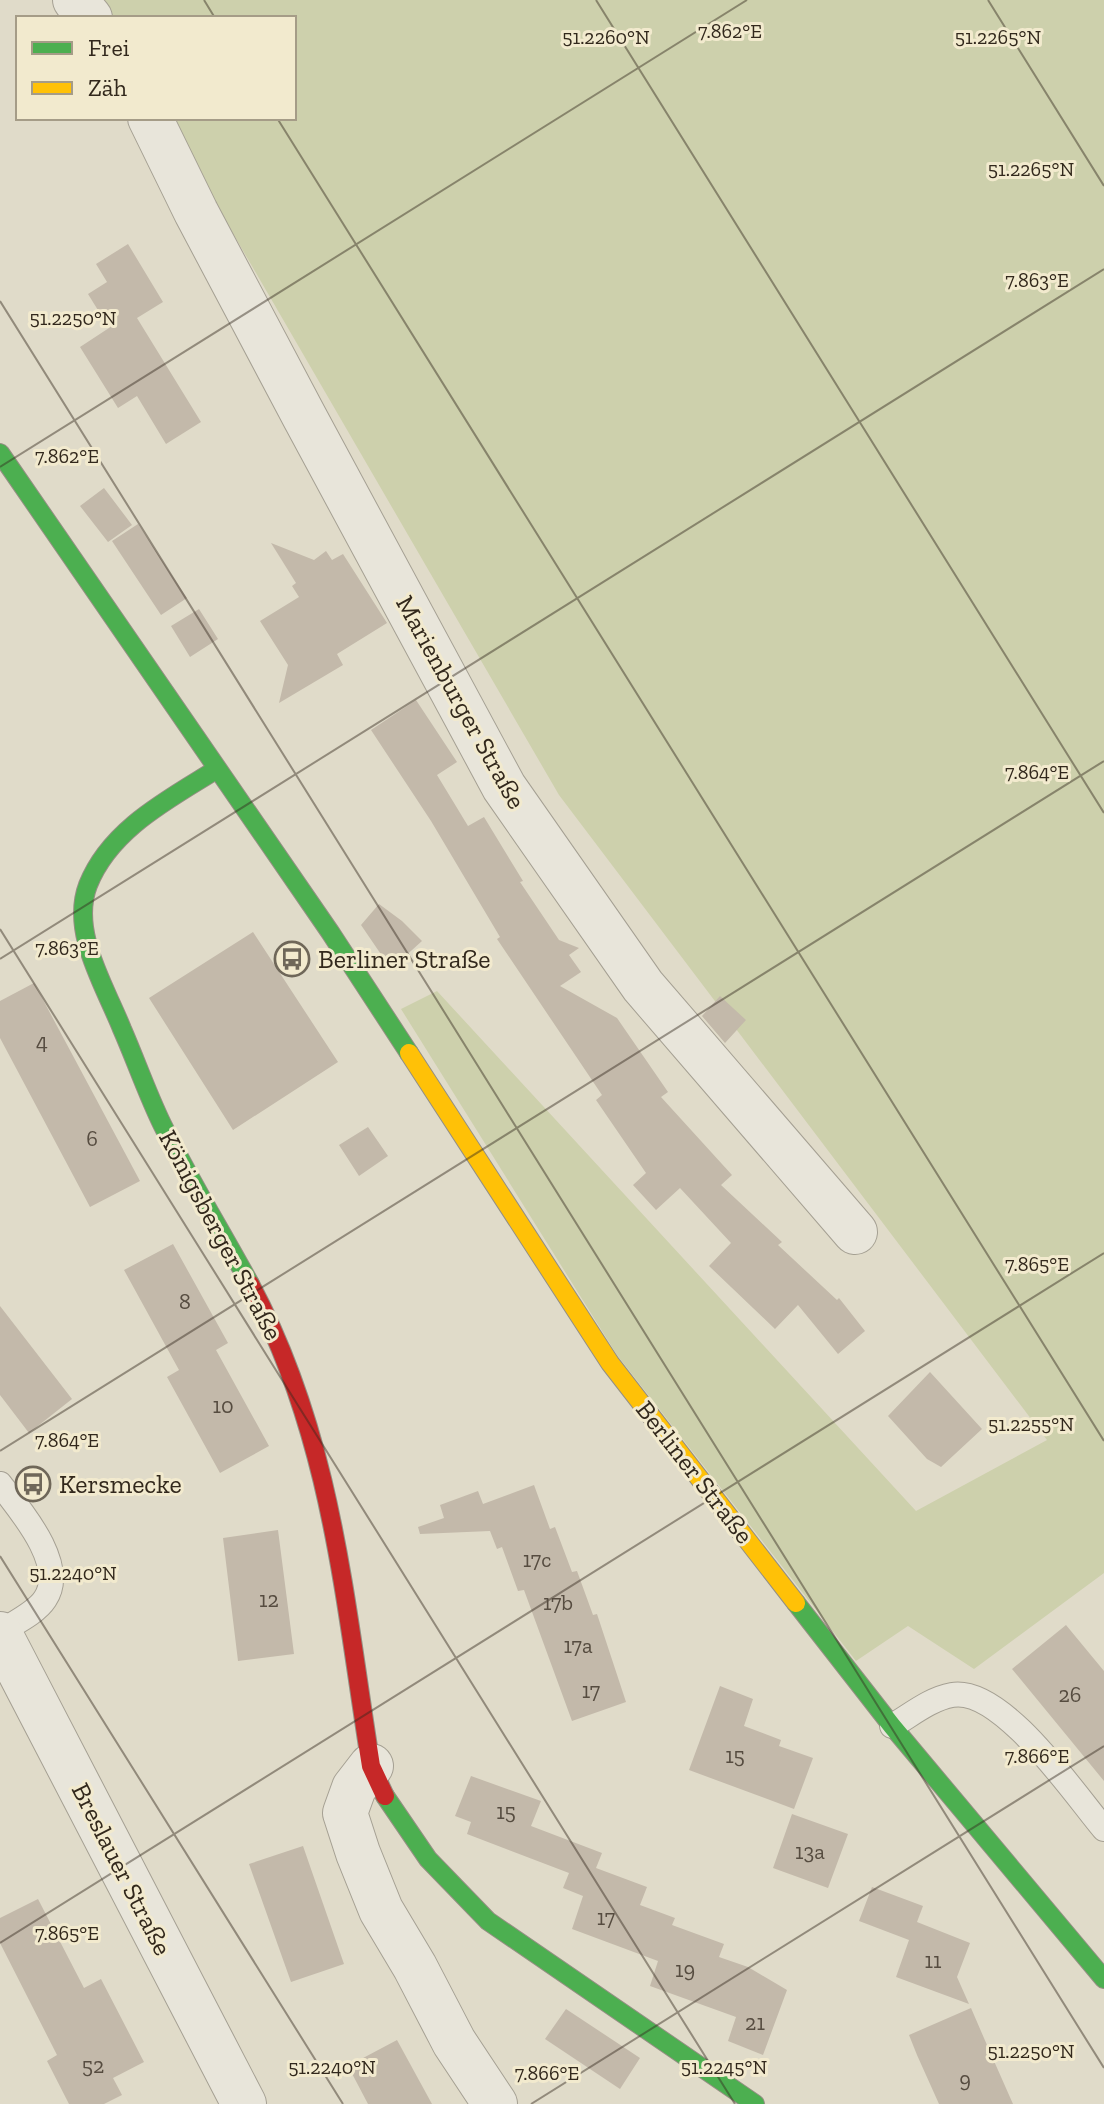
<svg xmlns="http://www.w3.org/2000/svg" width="1104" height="2104" viewBox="0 0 1104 2104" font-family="'Zilla Slab',serif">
<rect width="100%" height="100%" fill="#e0dbc9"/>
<!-- green -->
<path fill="#cdd0ac" d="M97,0h1007v1573l-130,96 -66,-43 -52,35 -239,-306 -216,-346 36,-18 479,520 131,-71 -488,-645 -393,-677h128v-100h-187z"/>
<!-- building -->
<path fill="#c3b9aa" d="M128,244l35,58 -26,16 64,104 -35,22 -29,-48 -19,12 -38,-61 29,-19 -21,-34 19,-12 -11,-18z
M104,488l28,37 -24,17 -28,-36z
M138,524l49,74 -26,17 -49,-74z
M271,543l43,17 12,-9 6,9 11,-6 44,69 -50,31 6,11 -64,38 9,-38 -28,-44 39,-24 -7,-11 4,-3z
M199,609l19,30 -28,18 -19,-31z
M416,700l41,62 -20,13 31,51 16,-9 39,64 -3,1 39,58 20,8 -10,7 12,17 -21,14 57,32 51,74 -7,5 71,78 -11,10 61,57 -4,3 59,55 2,-2 26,33 -27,23 -40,-49 -23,24 -66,-63 22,-23 -51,-55 -24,22 -23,-25 13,-12 -50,-73 6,-5 -105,-156 3,-2 -69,-116 -60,-91z
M379,904l23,17 20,20 -31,28 -30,-44z
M253,932l85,130 -105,68 -84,-132z
M34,983l106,198 -50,26 -90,-169v-37z
M720,996l26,24 -21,23 -23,-27z
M368,1127l20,29 -29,20 -20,-31z
M173,1244l55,99 -12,7 53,96 -49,27 -53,-96 12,-7 -55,-100z
M0,1306l72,93 -43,34 -29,-38z
M930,1372l52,57 -41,38 -14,-8 -39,-43z
M534,1485l16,44 5,-2 17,45 5,-1 16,44 4,-1 29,88 -54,19 -48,-131 -6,1 -16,-44 -5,2 -7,-18 -70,3 -2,-7 26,-9 -4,-13 38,-14 5,13z
M278,1530l16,124 -56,7 -15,-123z
M1066,1625l38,46v110l-92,-112z
M720,1686l33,13 -9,27 37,14 -2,6 34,12 -19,51 -105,-39z
M471,1776l70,25 -10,25 71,27 -6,15 51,19 -7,18 35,13 -3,7 52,19 -5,13 29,10 39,23 -24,65 -35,-14 8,-24 -86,-31 8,-25 -86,-32 11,-33 -20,-8 6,-15 -102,-39 4,-12 -16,-6z
M792,1814l56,20 -20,54 -55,-20z
M303,1846l41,118 -53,18 -42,-118z
M872,1887l51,19 -6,16 53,21 -13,34 12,27 -73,-27 13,-37 -50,-19z
M38,1899l46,89 17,-9 43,83 -31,16 9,17 -18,9h-35l-22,-43 10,-6 -57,-112v-25z
M971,2008l19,44 23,52h-74l-22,-49 -8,-20z
M566,2009l74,49 -20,31 -75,-50z
M397,2040l35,64h-64l-20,-38z"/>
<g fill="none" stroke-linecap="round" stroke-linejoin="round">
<!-- lane casing -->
<g stroke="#a5a093" stroke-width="26">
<path id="lane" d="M0,1484c20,26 68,81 45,115 -9,14 -31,24 -45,33
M892,1726c19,-11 38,-27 60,-31 50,-9 123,100 152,134"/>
</g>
<!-- street casing -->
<g stroke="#a5a093" stroke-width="46">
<path id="street" d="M75,0l15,18
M150,118l46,94 108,204 200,371 139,199 212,246
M0,1634l244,470
M371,1766l-17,22 -9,25 13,40 23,57 34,57 39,75 41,62"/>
</g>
<!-- fast casing -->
<g stroke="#948f83" stroke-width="20">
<path id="fast" d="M0,453l330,479 79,121
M217,769c-48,30 -107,60 -129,116 -18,47 17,101 34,144 14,32 25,64 40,95 27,55 59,107 88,160
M796,1603l96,123 212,253
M385,1796l43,63 60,62 267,183"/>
</g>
<!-- slow casing -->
<g stroke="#948f83" stroke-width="20">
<path id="slow" d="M409,1053l201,310 186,240"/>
</g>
<!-- jam casing -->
<g stroke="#948f83" stroke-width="20">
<path id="jam" d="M250,1284c82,153 94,314 121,482l14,30"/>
</g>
<!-- lane -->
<use href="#lane" stroke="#e8e5da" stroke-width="24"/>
<!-- street -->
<use href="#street" stroke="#e8e5da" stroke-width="44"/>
<!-- fast -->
<use href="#fast" stroke="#4caf50" stroke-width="18"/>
<!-- slow -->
<use href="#slow" stroke="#ffc107" stroke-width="18"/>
<!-- jam -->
<use href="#jam" stroke="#c62828" stroke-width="18"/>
</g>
<!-- ticks -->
<path fill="none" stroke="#32281c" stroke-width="2" stroke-opacity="0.45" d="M204,0l11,18M596,0l508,813M988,0l116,186M277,118l827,1323M0,301l1104,1767M0,467l747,-467M0,929l735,1175M0,959l1104,-690M0,1451l1104,-690M0,1556l343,548M0,1943l1104,-690M531,2104l573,-358"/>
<!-- icons -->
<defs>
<g id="bus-ring" transform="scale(1.8)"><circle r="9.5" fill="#f2eace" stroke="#6f6759" stroke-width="1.5"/><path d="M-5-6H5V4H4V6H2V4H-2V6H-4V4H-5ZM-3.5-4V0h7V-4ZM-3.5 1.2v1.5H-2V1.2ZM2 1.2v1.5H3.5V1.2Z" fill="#6f6759"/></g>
</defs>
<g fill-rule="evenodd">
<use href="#bus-ring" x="292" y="959"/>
<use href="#bus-ring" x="33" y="1484"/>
</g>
<g text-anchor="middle" stroke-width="6" stroke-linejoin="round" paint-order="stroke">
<!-- number labels -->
<g font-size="22" fill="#564c40">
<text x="42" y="1049">4</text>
<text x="92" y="1146">6</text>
<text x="185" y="1309">8</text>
<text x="223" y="1413">10</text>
<text x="537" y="1567">17c</text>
<text x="269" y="1607">12</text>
<text x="558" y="1610">17b</text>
<text x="578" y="1653">17a</text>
<text x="591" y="1698">17</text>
<text x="1070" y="1702">26</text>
<text x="735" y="1763">15</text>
<text x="506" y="1819">15</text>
<text x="810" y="1859">13a</text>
<text x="606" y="1925">17</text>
<text x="933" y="1968">11</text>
<text x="685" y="1977">19</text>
<text x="755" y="2030">21</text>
<text x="93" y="2073">52</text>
<text x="965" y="2087">9</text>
</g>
<!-- street labels -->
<g font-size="26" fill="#32281c" stroke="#f2eace">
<text transform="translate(461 702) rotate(61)" y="9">Marienburger Straße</text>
<text transform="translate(221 1235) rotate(62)" y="9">Königsberger Straße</text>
<text transform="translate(695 1472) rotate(52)" y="9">Berliner Straße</text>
<text transform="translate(122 1869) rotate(63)" y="9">Breslauer Straße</text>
</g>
<!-- poi labels -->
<g font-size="26" fill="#32281c" stroke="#f2eace" text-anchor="start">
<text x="318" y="968">Berliner Straße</text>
<text x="59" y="1493">Kersmecke</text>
</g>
</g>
<g font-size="20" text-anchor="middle" fill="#32281c" stroke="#f2eace" stroke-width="6" stroke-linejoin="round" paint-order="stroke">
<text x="730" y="38">7.862°E</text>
<text x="606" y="44">51.2260°N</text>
<text x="998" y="44">51.2265°N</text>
<text x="1031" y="176">51.2265°N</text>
<text x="1037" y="287">7.863°E</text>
<text x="73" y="325">51.2250°N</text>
<text x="67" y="463">7.862°E</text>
<text x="1037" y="779">7.864°E</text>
<text x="67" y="955">7.863°E</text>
<text x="1037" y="1271">7.865°E</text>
<text x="1031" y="1431">51.2255°N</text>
<text x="67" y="1447">7.864°E</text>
<text x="73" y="1580">51.2240°N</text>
<text x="1037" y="1763">7.866°E</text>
<text x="67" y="1940">7.865°E</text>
<text x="1031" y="2058">51.2250°N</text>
<text x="332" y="2074">51.2240°N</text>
<text x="724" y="2074">51.2245°N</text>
<text x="547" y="2080">7.866°E</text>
</g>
<!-- legend -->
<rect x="16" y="16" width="280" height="104" fill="#f2eace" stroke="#a59c87" stroke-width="2"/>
<rect x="32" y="42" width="40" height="12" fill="#4caf50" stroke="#a59c87" stroke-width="2"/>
<text x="88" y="56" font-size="24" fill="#32281c">Frei</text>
<rect x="32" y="82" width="40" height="12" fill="#ffc107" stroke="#a59c87" stroke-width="2"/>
<text x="88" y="96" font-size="24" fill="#32281c">Zäh</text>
</svg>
